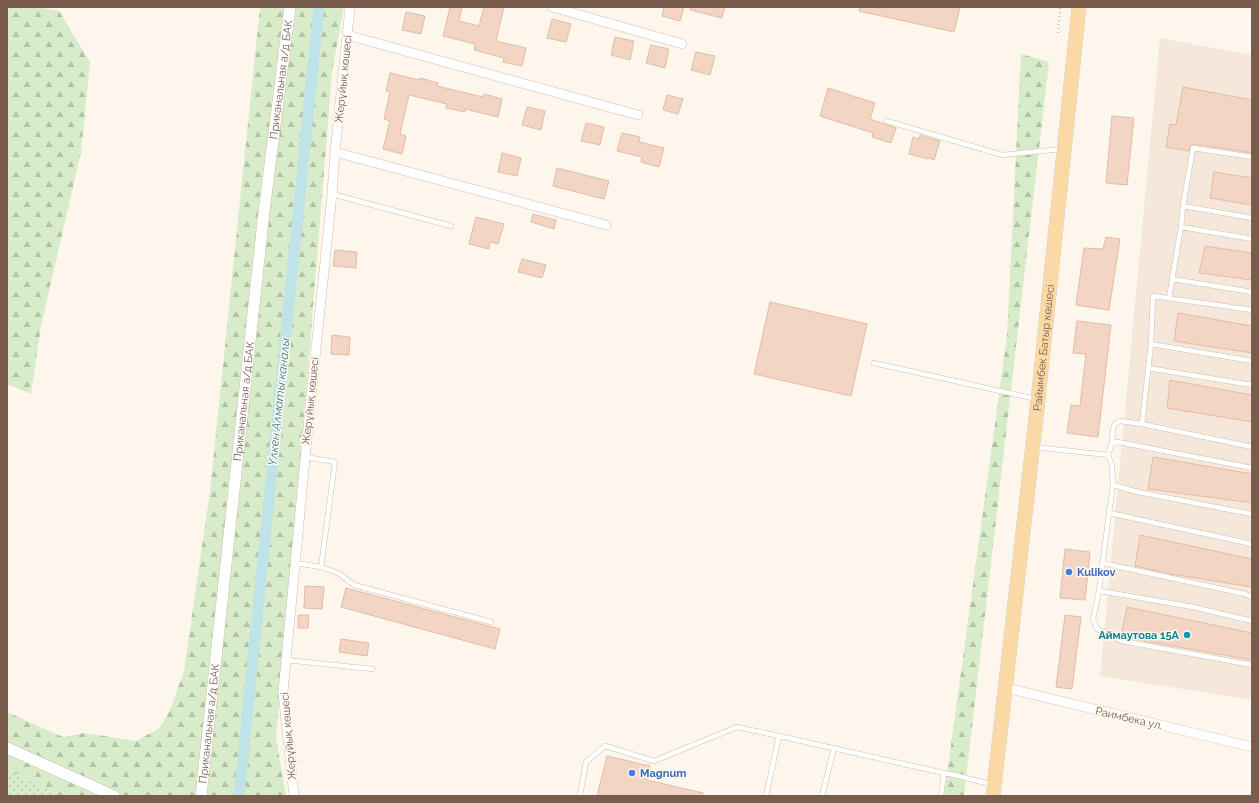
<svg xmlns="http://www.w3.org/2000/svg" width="1259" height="803" viewBox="0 0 1259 803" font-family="Raleway,sans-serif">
<defs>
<pattern id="grass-dots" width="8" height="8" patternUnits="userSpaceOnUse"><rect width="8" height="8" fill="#d8ecc9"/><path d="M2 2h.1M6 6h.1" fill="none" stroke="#b4c2a5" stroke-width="1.8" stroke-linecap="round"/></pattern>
<pattern id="forest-firs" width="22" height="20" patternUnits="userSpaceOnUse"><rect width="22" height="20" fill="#d8ecc9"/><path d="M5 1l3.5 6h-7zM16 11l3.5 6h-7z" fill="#b4c2a5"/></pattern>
</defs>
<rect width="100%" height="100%" fill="#fdf6ec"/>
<!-- residential -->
<path fill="#f5e8da" d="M1160,38l92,17v645l-152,-24z"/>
<!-- grass -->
<path fill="url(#grass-dots)" d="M7,769l53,27h-53z"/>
<!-- forest -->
<path fill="url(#forest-firs)" d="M7,7h30l22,4 31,51 -9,90 -40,174 -10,68 -24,-10z
M260,7h84l-12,65 -35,435 -21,230 10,59h-226l-53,-27v-57l56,25 22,-4 51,8 24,-13 11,-20 13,-37 26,-180z
M1021,54l28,8 -85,734h-20l63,-460z"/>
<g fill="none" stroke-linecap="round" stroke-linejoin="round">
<!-- canal -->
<path stroke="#bfe3e8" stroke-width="11" d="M239,796l80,-789"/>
</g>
<!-- building -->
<path fill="#f3d5c3" stroke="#e6bba3" d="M450,7h12l-3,14 20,5 5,-19h20l-8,34 30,7 -4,18 -19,-4 1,-4 -30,-8 1,-6 -32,-8z
M664,7h20l-4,14 -18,-5z
M690,7h35l-3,11 -32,-8z
M860,7h100l-6,25 -95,-21z
M406,12l19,4 -4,18 -19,-4z
M552,19l19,5 -5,18 -19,-4z
M615,37l19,4 -4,19 -19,-5z
M651,45l18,4 -4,19 -19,-5z
M696,52l19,4 -5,19 -19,-5z
M390,73l29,7 1,-2 18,5 -1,3 46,11 1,-3 18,5 -4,18 -33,-8v3l-19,-4 1,-4 -38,-9 -9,39 6,2 -4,18 -19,-5 7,-28 -6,-2 6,-27 -4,-1z
M1183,87l69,13v53l-58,-9 -4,2 -1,5 -23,-4 4,-23 6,1z
M828,88l47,15 -5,16 26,9 -5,15 -19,-6 1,-4 -53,-17z
M667,95l16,4 -5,15 -15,-4z
M527,107l18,4 -4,19 -19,-5z
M1112,116l22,2 -7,67 -21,-2z
M586,123l18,4 -4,18 -19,-4z
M622,133l18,4 -1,5 25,6 -5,19 -18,-5 1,-5 -25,-6z
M920,135l20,6 -6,19 -5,-2 -1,1 -19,-5 4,-17 6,2z
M502,153l19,5 -4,18 -19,-4z
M557,168l52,13 -5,18 -51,-13z
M1214,172l38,6v27l-42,-7z
M533,214l23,6 -2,9 -23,-7z
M476,217l28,7 -6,20 -8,-2 -1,7 -20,-5z
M1106,237l14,2 -11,71 -33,-5 8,-57 19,1z
M1205,246l47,7v27l-53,-7z
M335,250l22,2 -1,16 -23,-2z
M522,259l24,6 -4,13 -24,-6z
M770,302l97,22 -16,72 -97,-22z
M1178,313l74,13v27l-78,-12z
M1077,321l34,4 -13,112 -31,-4 4,-28 9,1 6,-52 -13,-1z
M332,335l18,2 -1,18 -18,-1z
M1170,380l82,15v27l-85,-14z
M1153,457l99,17v29l-104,-14z
M1140,535l112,24v28l-81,-13 -36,-8z
M1065,549l25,3 -5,48 -25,-2z
M305,586l19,1 -2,22 -18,-1z
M346,588l154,41 -5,20 -154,-42z
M1127,607l125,26v27l-130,-23 -1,-1z
M298,615h11l-1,13h-10z
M1065,615l16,2 -9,72 -16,-2z
M341,639l28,4 -2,13 -28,-4z
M607,756l43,10 -3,14 56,13v3h-106z"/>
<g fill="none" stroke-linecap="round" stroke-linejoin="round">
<!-- service casing -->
<g stroke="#d1beb0" stroke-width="5.5">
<path id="service" d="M887,121l115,34 60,-6
M332,194l119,32
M1183,206l10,-58 59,9
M1181,227l2,-21 69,12
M1172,279l80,13
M1169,298l12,-71 71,12
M1151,344l101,17
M874,363l162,36
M1148,368l104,17
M1142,424l9,-80 2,-48 99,14
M1112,443l1,-15 2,-4 5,-3 22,3 110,23
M1034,447l74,8 4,-12 6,-1 134,26
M1108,455l4,10 1,20 25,7 114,22
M1113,485l-4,28 143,31
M1109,513l-10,78 13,2 81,14 59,14
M295,563l26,4 14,-105 -30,-5
M1102,563l143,31 7,3
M321,567l17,6 16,12 137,37
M1099,591l-6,28 4,10 25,12 130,24
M286,660l87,9
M944,773l11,2 38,10
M580,796l6,-34 19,-16 49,15 83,-34 42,9
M766,796l13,-60 165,37 -3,23
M822,796l12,-48"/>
</g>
<!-- minor casing -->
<g stroke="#d1beb0" stroke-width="10">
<path id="minor" d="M552,7l130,37
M347,35l291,80
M335,152l271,73
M1006,688l246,59
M294,796l-11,-104 27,-286 22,-212 3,-42 15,-145"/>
</g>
<!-- tertiary casing -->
<g stroke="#d1beb0" stroke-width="12">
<g id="tertiary">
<path d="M7,748l107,48"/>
<path id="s1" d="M201,796l63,-584 26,-205"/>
</g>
</g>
<!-- primary casing -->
<g stroke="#dad1cd" stroke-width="15">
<g id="primary">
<path id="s2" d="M993,796l45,-396 41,-393"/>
</g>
</g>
<!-- path -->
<path stroke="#d9b8a5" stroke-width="2" stroke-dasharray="1 3" stroke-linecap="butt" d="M1058,33l2,-26"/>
<!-- service -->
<use href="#service" stroke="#fff" stroke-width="4.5"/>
<!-- minor -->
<use href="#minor" stroke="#fff" stroke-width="9"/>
<!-- tertiary -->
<use href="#tertiary" stroke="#fff" stroke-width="11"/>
<!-- primary -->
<use href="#primary" stroke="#fbd9a5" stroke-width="14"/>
</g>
<!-- markers -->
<g fill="#3f7fe0" stroke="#fffaf3" stroke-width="1.5">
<circle cx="1069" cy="572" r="4"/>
<circle cx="632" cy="773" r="4"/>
</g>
<circle fill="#0f9aa8" stroke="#fffaf3" stroke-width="1.5" cx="1187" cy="635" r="4"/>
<g text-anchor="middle" stroke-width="3" stroke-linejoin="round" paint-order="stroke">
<!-- street labels -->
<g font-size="11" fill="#7a5c4d" stroke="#fffaf3">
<text dy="4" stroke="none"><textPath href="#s1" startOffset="721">Приканальная а/д БАК</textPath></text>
<text transform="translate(343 79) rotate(-84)" y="4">Жерұйық көшесі</text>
<text dy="4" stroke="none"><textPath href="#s2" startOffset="451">Райымбек Батыр көшесі</textPath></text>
<text dy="4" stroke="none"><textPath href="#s1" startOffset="397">Приканальная а/д БАК</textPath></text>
<text transform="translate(310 401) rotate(-84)" y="4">Жерұйық көшесі</text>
<text transform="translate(1129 718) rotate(13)" y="4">Раимбека ул.</text>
<text dy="4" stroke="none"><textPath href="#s1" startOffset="73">Приканальная а/д БАК</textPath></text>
<text transform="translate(288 736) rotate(-95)" y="4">Жерұйық көшесі</text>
</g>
<!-- shop labels -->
<g font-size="11" font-weight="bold" fill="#366cbe" stroke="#fffaf3" text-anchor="start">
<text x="1077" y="576">Kulikov</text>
<text x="640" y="777">Magnum</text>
</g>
<!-- culture labels -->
<g font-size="11" font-weight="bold" fill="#0d838f" stroke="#fffaf3" text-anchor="end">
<text x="1179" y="639">Аймаутова 15А</text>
</g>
<!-- water labels -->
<g font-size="12" font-style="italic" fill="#437c86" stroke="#fffaf3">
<text transform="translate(279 402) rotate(-84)" y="4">Үлкен Алматы каналы</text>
</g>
</g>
<!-- border -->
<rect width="1259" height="803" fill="none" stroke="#7a5c4d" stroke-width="16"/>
</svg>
